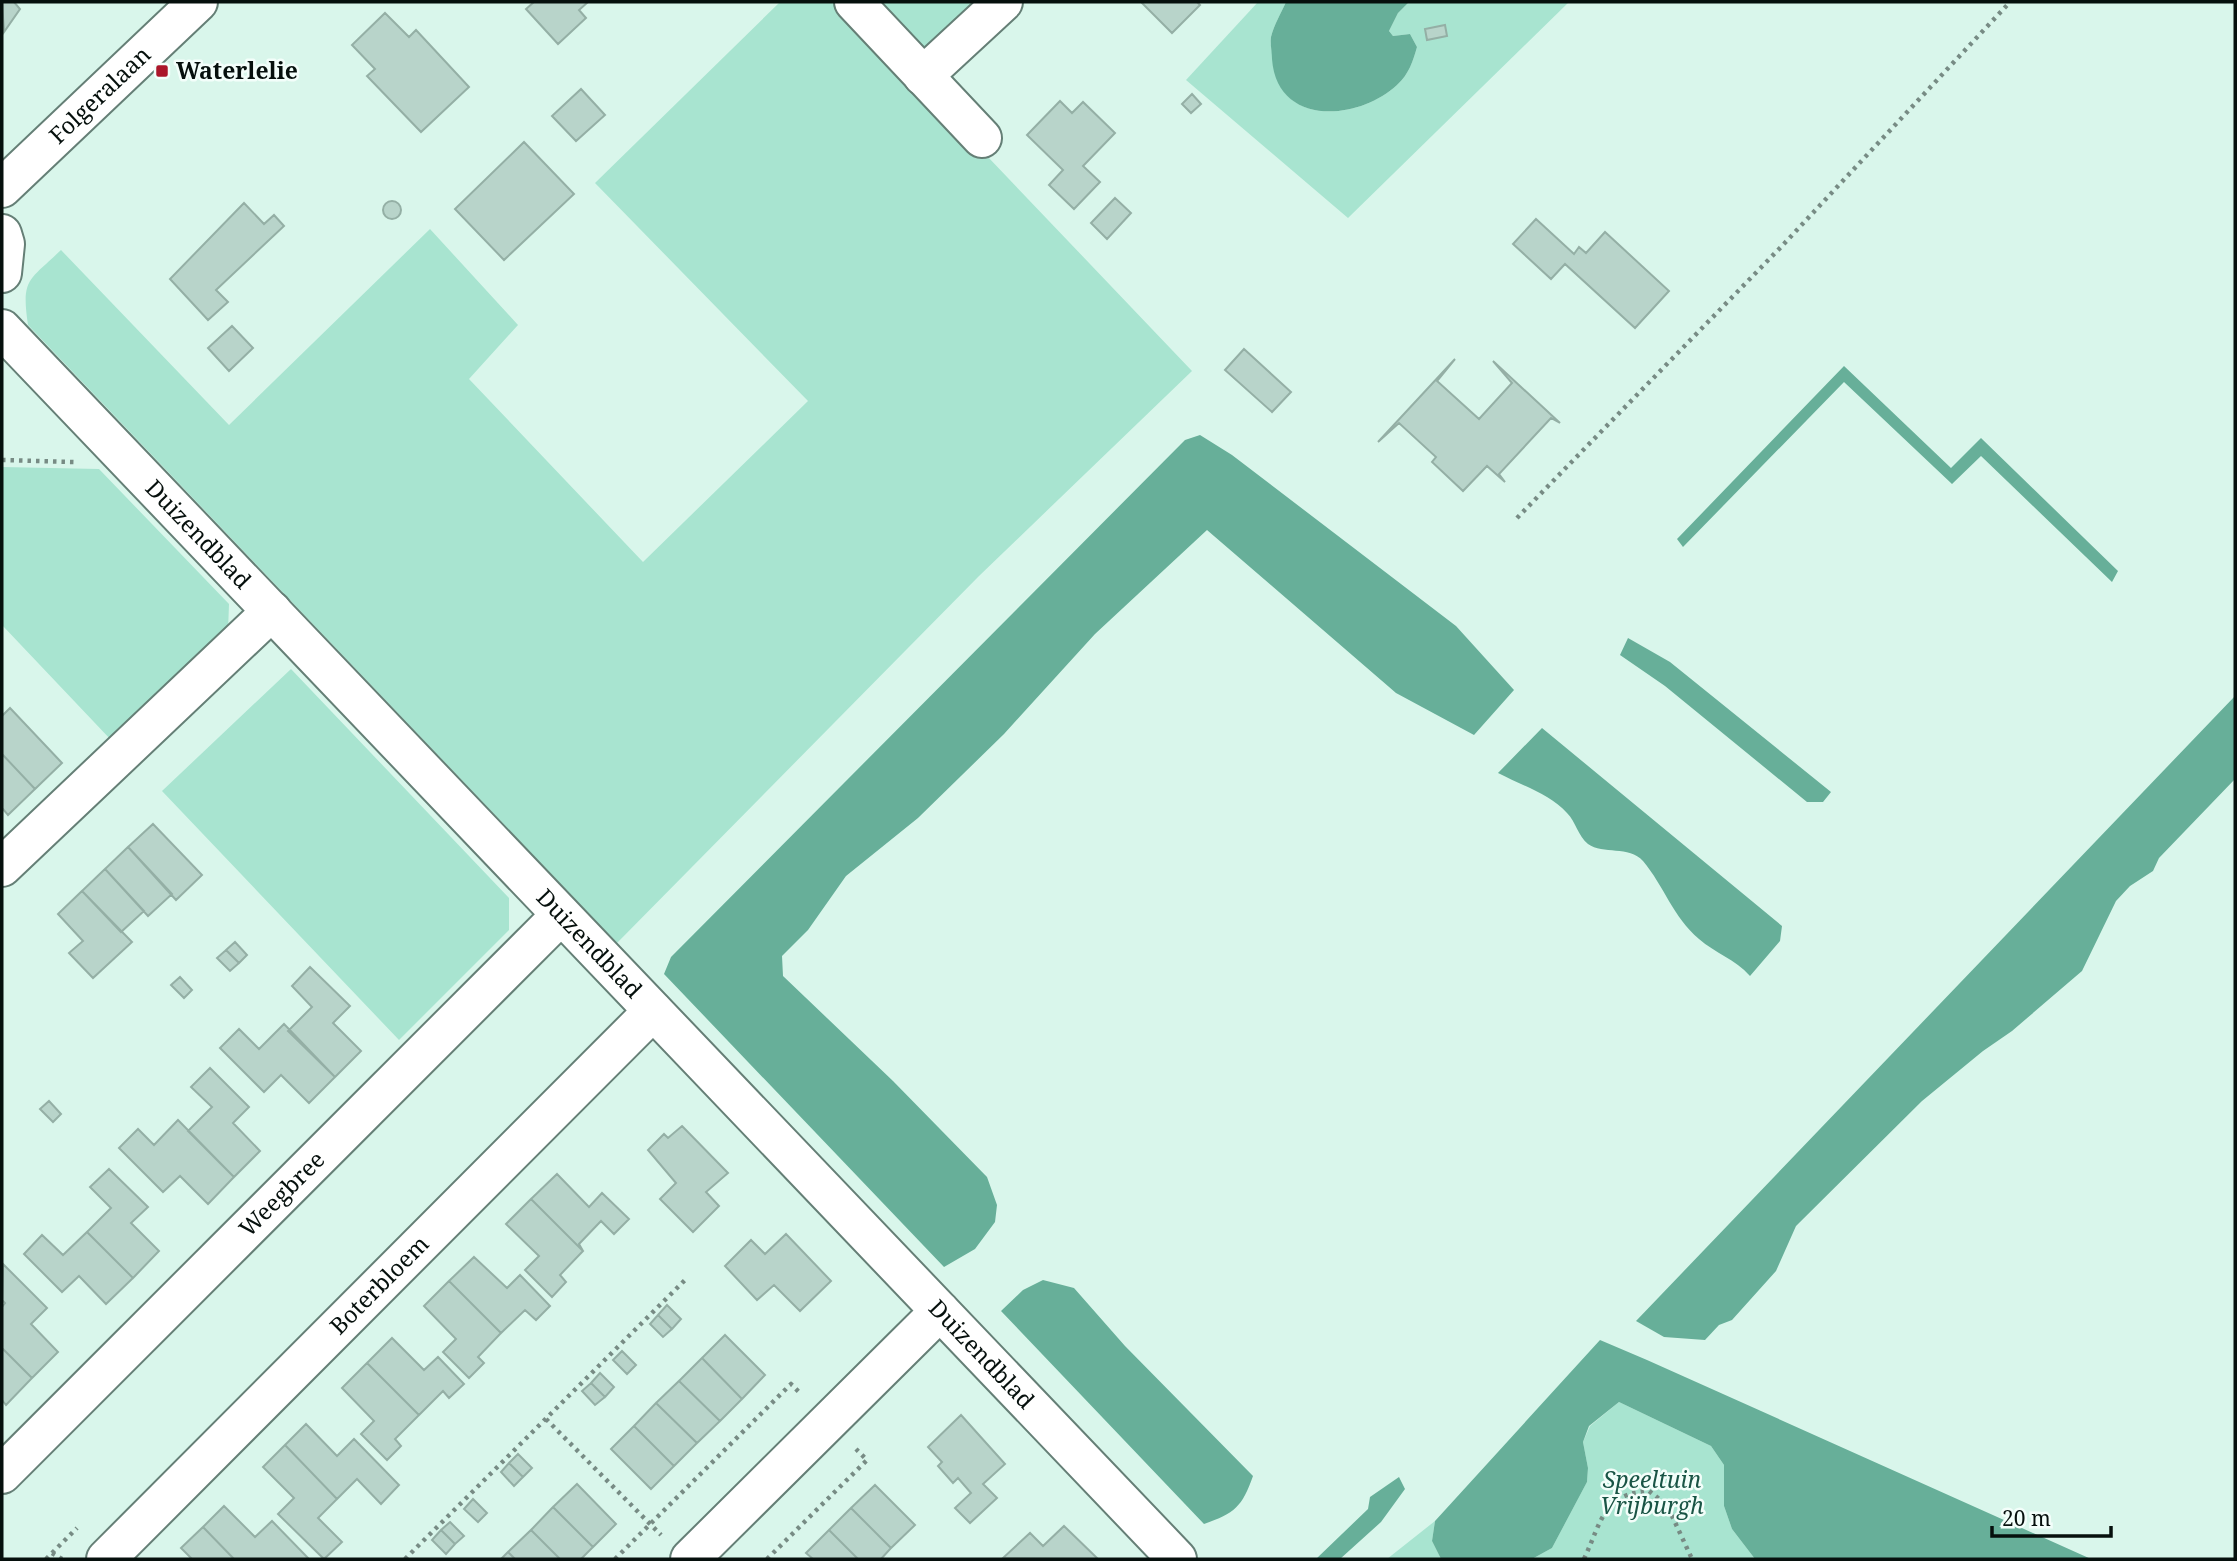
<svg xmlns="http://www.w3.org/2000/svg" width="2237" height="1561" viewBox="0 0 2237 1561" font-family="'Noto Serif',serif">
<rect width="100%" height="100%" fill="#d9f6eb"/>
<!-- green -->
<path fill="#a8e4d0" d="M780,2h204l-78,69 286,300 -213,205 -362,367 -589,-618c-7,-47 1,-44 33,-75l168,175 201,-196 88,96 -49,54 174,183 165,-161 -213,-218z
M1258,2h28c-5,11 -12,23 -15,35 -1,7 1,15 2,22 4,68 85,62 124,26 12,-11 16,-24 20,-38l-7,-13 -17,2 -4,-5 9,-18 11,-11h160l-221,216 -162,-138z
M2,467l97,2 130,135 -1,27 -116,110 -110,-116z
M291,669l218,229v32l-110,110 -237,-249z
M1619,1402l92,44 13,19v41l8,23 23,30h-223l20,-11 35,-66 1,-14 -5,-26 7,-16z
M1435,1521l-3,20 9,18h-54z"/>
<!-- water -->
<path fill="#67af99" d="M1286,2h123l-11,11 -9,18 4,5 17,-2 7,13c-4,14 -8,27 -20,38 -39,36 -120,42 -125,-26 0,-7 -2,-15 -1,-22 3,-12 10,-24 15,-35z
M1844,366l107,102 30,-30 137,133 -6,11 -131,-126 -29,28 -108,-102 -161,165 -6,-8z
M1200,435l32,20 224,171 58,64 -40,45 -78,-42 -189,-163 -112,104 -91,100 -86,84 -72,58 -38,54 -26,26 1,20 110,105 94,96 10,28 -2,17 -20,27 -31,18 -280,-293 7,-17 514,-517z
M1628,638l42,24 161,130 -8,10h-16l-142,-116 -45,-31z
M2235,696v83l-76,79 -6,13 -23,15 -14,15 -34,70 -70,60 -29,20 -61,50 -126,125 -20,45 -44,49 -13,5 -14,15 -41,-3 -28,-16z
M1542,728l240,198 -2,15 -30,35c-15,-17 -35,-23 -51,-37 -26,-22 -35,-53 -56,-78 -14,-16 -40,-6 -55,-17 -10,-8 -12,-22 -21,-31 -17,-19 -46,-28 -69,-40z
M1043,1280l31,8 51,58 128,130c-11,31 -18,37 -49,48l-203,-213 22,-21z
M1600,1340l47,20 444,199h-336l-23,-30 -8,-23v-41l-13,-19 -92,-44 -30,24 -6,16 5,26 -1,14 -35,66 -20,11h-91l-9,-18 3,-20z
M1399,1477l6,12 -24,33 -41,37h-24l52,-50 2,-12z"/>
<!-- building -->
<path fill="#b8d4ca" stroke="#94afa5" stroke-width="2" d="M2,2h12l6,7 -16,23z
M534,2h54l-9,8 7,8 -28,26 -32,-35z
M1141,2h56l3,3 -28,28z
M385,13l24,24 7,-7 53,57 -48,45 -54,-56 8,-7 -23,-24z
M1445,25l2,11 -20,4 -2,-11z
M581,89l24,26 -29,26 -24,-25z
M1192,94l9,10 -10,9 -9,-9z
M1060,101l12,12 11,-11 32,31 -32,33 17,16 -26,27 -25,-24 14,-15 -36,-35z
M524,142l50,52 -70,66 -49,-51z
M1115,198l16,15 -24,26 -16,-16z
M383 210a9 9 0 1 1 18 0a9 9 0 1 1-18 0Z
M244,203l20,21 10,-9 10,11 -68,64 12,12 -20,18 -38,-41z
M1536,219l38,35 5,-7 7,6 19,-21 64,59 -34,37 -70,-64 -14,15 -38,-35z
M232,326l21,22 -24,23 -21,-23z
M1244,349l47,43 -19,20 -47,-42z
M1455,359l-18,22 42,38 33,-36 -19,-22 67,62 -9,-5 -52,56 6,8 -18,-16 -24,25 -31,-29 4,-5 -37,-34 -21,19z
M10,708l52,55 -27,26 -33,-35v-38z
M2,754l33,35 -27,26 -6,-7z
M153,824l49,51 -26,25 -48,-53z
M128,847l44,47 -24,22 -43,-47z
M105,869l39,42 -23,21 -39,-41z
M82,891l50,51 -39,36 -24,-25 14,-12 -25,-27z
M235,942l12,13 -8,8 -13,-13z
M226,950l13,13 -9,8 -13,-13z
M310,967l40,39 -17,17 28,28 -26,26 -47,-46 24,-24 -20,-21z
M180,977l12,13 -8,8 -13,-13z
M284,1024l51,53 -26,26 -28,-28 -17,17 -44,-44 19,-19 20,20z
M210,1068l39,39 -16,16 27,28 -26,26 -46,-46 24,-24 -21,-20z
M49,1101l12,13 -8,8 -13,-13z
M178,1120l56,57 -26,27 -28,-28 -17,16 -44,-44 19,-19 16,16z
M682,1126l46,47 -22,19 13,14 -26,26 -33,-33 16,-16 -28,-33 16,-16 4,4z
M109,1169l39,38 -17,16 28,28 -26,27 -46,-46 24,-24 -21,-21z
M557,1174l32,33 13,-14 27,26 -15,15 -13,-13 -22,23 4,7 -52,-52z
M531,1199l52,52 -23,24 6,7 -14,15 -27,-27 14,-14 -33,-32z
M87,1232l46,46 -27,26 -27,-28 -17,16 -38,-38 18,-19 21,20z
M786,1234l45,47 -31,30 -26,-26 -17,15 -32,-34 26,-26 14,14z
M474,1257l33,31 13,-13 30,31 -14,14 -11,-10 -24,23 -52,-52z
M3,1264l44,44 -16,16 27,28 -26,26 -30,-30v-41l3,-4 -3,-3z
M449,1281l52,52 -23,24 6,6 -15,15 -26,-26 13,-13 -32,-33z
M667,1305l14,14 -9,10 -14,-14z
M658,1315l14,14 -9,8 -13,-13z
M725,1335l40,40 -23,24 -40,-41z
M392,1338l32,32 14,-13 26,27 -15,14 -6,-7 -24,24 -52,-52z
M2,1348l30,30 -26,27 -4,-5z
M622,1351l14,14 -9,9 -14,-14z
M702,1358l40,41 -22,22 -41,-40z
M367,1363l52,52 -24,24 6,7 -14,14 -26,-26 13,-13 -32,-33z
M600,1373l14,14 -9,10 -14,-14z
M679,1381l41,40 -23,22 -41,-40z
M591,1383l14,14 -10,8 -13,-14z
M656,1403l41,40 -23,23 -40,-40z
M961,1415l44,49 -22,20 14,14 -27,25 -15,-15 16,-15 -13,-15 -5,5 -15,-17 4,-4 -14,-15z
M306,1424l31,32 17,-17 45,46 -18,19 -24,-25 -20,20 -52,-54z
M634,1426l40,40 -23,23 -40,-40z
M285,1445l52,54 -19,19 24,24 -18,17 -46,-45 16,-16 -31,-31z
M518,1454l14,14 -9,9 -14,-14z
M509,1463l14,14 -9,9 -13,-14z
M577,1484l39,40 -23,23 -40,-40z
M875,1485l40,40 -24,23 -40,-40z
M473,1499l14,14 -9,9 -14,-13z
M224,1506l31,31 17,-16 37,38h-75l-31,-32z
M553,1507l40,40 -12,12h-21l-29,-29z
M851,1508l40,40 -10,11h-23l-29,-29z
M450,1522l14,14 -9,8 -14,-14z
M1064,1526l34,33 -95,-1 27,-25 13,13z
M203,1527l31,32h-42l-11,-11z
M441,1530l14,14 -9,10 -14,-14z
M531,1530l29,29h-45l-7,-7z
M829,1530l29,29h-45l-7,-6z
M508,1552l7,7h-14z"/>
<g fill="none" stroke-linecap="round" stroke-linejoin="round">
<!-- minor casing -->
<g stroke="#657f76" stroke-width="42">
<g id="minor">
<path d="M854,2l128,136"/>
<path d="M923,76l80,-74"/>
<path id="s1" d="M2,329l1175,1230"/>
<path d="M2,867l270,-256"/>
<path id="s2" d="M2,1474l559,-559"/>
<path id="s3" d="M106,1559l547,-548"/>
<path d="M690,1559l250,-248"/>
</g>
</g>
<!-- major casing -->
<g stroke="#657f76" stroke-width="42">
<g id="major">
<path id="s4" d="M2,188l196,-186"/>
<path d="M2,234l3,10 -3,29"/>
</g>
</g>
<!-- path -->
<path stroke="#778b84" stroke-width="4.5" stroke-dasharray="3.5 5" stroke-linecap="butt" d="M2,460l72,2
M1517,518l264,-271 229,-245
M546,1419l115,116
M52,1553l10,6
M46,1559l31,-31
M405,1559l280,-279
M615,1559l176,-175 9,9
M767,1559l100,-99 -11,-11
M1584,1559c17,-36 19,-66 65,-68l18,14 25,54"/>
<!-- minor -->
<use href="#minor" stroke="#fff" stroke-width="38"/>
<!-- major -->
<use href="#major" stroke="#fff" stroke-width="38"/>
</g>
<!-- markers -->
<rect fill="#ab162a" stroke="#f3fefa" stroke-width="2.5" x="155" y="64" width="14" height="14" rx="3.5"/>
<g text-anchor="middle" stroke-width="5" stroke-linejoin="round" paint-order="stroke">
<!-- poi labels -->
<g font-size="23" font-weight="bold" fill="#06100d" stroke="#f3fefa" text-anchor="start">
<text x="176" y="79">Waterlelie</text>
</g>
<!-- street labels -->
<g font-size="23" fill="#06100d" stroke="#f3fefa">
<text dy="8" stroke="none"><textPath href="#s4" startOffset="135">Folgeralaan</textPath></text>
<text dy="8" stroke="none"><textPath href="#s1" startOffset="284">Duizendblad</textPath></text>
<text dy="8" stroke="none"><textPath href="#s1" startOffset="850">Duizendblad</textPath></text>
<text dy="8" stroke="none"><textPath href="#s2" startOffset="396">Weegbree</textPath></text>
<text dy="8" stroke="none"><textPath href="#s3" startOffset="387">Boterbloem</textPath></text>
<text dy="8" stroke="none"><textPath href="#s1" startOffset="1418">Duizendblad</textPath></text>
</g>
<!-- park labels -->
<g font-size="23" font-style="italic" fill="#195445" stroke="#f3fefa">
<text x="1652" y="1488">Speeltuin<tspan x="1652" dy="26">Vrijburgh</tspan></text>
</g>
</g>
<!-- border -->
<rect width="2237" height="1561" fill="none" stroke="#06100d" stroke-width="7"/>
<!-- scale -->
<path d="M1992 1526v10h119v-10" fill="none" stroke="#06100d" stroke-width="3.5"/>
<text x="2002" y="1526" font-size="21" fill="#06100d" stroke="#f3fefa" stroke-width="5" paint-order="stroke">20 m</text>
</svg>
